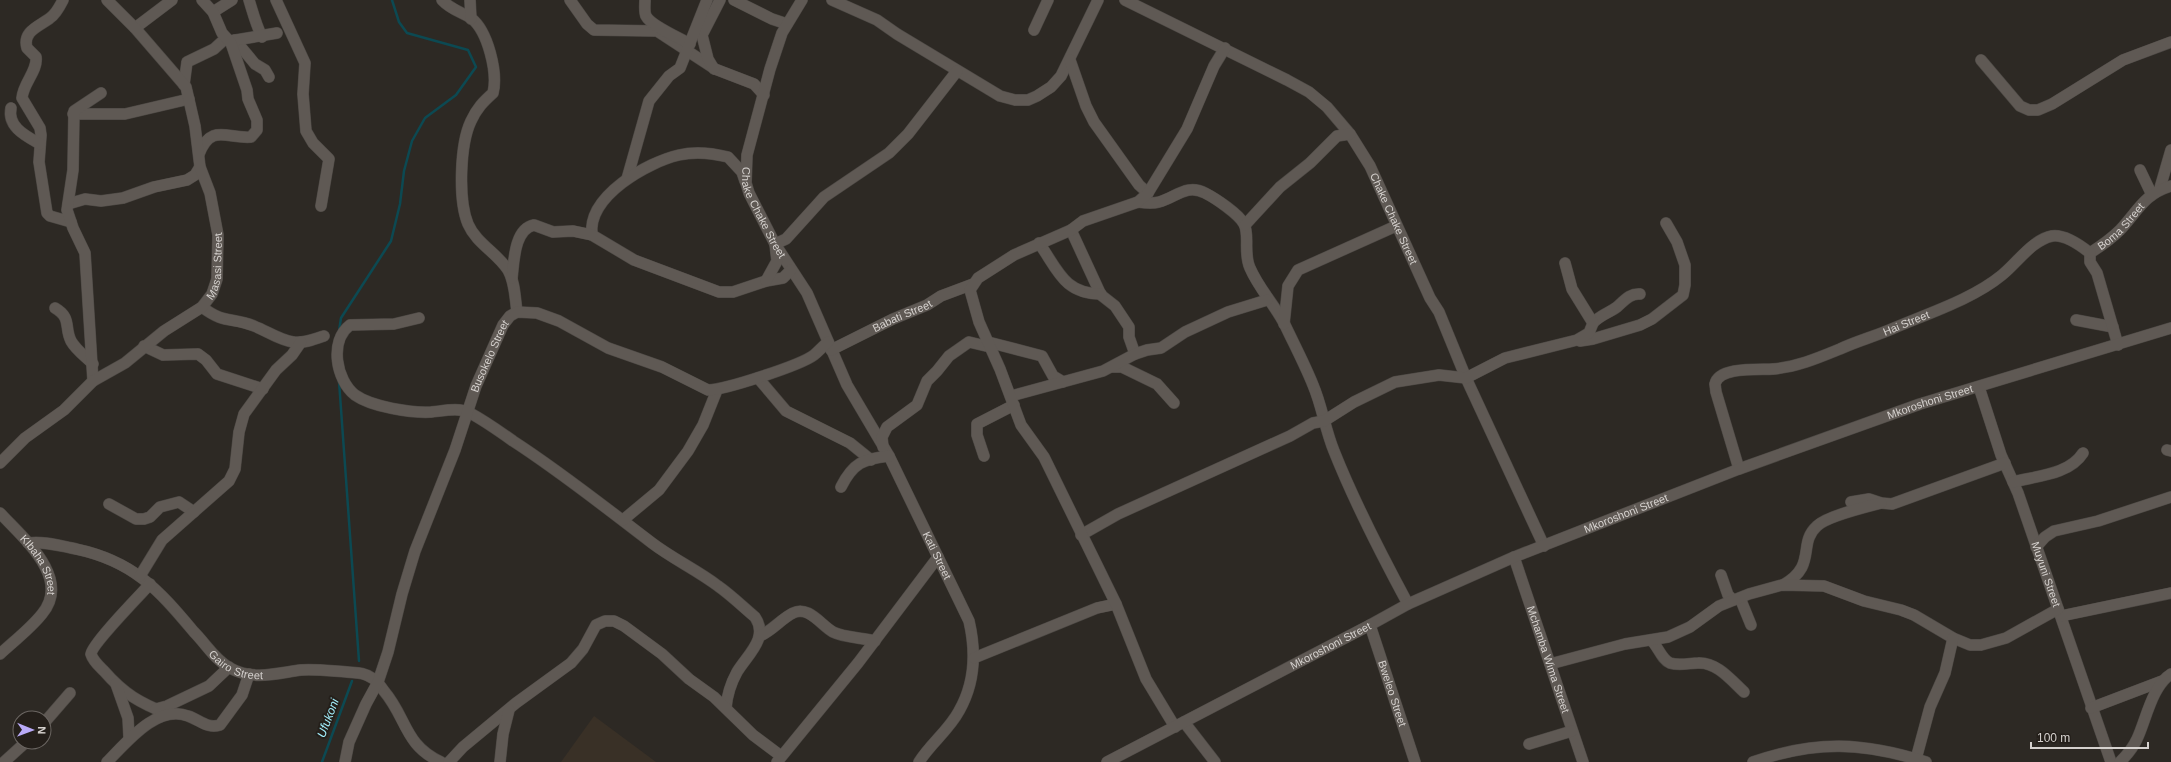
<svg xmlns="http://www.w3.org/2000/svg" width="2171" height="762" viewBox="0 0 2171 762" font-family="Arial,sans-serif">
<rect width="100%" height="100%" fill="#2d2924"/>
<!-- built -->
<path fill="#393026" d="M594,716l62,46h-95z"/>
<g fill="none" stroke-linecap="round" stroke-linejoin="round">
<!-- stream -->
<path stroke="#0c4952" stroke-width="2.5" d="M339,331l2,-13 50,-77 9,-37 4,-33 8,-30 13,-23 31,-23 20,-28 -8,-17 -61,-17 -8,-11 -7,-22
M339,381l20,280
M322,762l30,-81"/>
<!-- minor casing -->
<g stroke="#4b4743" stroke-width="12">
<g id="minor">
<path d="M63,0c-3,6 -7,14 -13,18 -10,8 -28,13 -23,30l9,9c2,14 -13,26 -14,41l18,30 1,7 -2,27 8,51 3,3 21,6"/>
<path d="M249,0c4,13 7,25 13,37"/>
<path d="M276,0l29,63 -2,31 3,37 7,12 16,16 -8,47"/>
<path d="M442,0c8,9 19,12 29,18 17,13 27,55 22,75 -10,9 -16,15 -22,28 -11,23 -13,79 -3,103 8,19 29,29 40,46 7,12 7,28 9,42"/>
<path d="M470,0l1,19"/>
<path d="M570,0l17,24 7,6 63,1 58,38 39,15 10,11"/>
<path d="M645,0c0,5 -1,12 1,16 5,10 34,22 44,28"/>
<path d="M734,0l38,19 15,5"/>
<path id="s1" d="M802,0l-20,33 -12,36 -23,86 -1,28 3,10 26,51 32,49 40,92 42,71 80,165c7,30 6,62 -10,90 -10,19 -29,33 -40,51"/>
<path d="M832,0l45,20 20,14 103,62 15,4h13l9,-4 14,-9 10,-11 37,-76"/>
<path id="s2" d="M1125,0l162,80 22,12 18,15 23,27 20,32 60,132 9,14 27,66 78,168"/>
<path d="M213,12l19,-12"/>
<path d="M135,28l37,-28"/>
<path d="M1034,30l14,-30"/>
<path d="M235,40l20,24 10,6 4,7"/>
<path d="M230,41l47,-8"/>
<path d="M1070,60l16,46 8,16 45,63 9,8"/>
<path d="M1981,60l39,46 9,4h9l14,-6 71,-44 48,-18"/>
<path d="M714,69l-6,-10 -6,-24 18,-35"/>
<path d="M184,85l3,-23 27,-13 12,-11"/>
<path d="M11,108c-4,19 15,28 29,36"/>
<path d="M73,114h52l64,-15"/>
<path d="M199,154c12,-31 28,-15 52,-17l6,-7v-10l-9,-21 -1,-9 -16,-47 -9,-10 -9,-21 -11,-12"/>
<path d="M2140,170l12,25"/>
<path d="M627,179l22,-78 20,-25 11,-8 27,-68"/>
<path d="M2160,188l11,-38"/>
<path d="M1138,202c7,1 14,2 21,0 16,-4 28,-19 46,-9 10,5 34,21 39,31 6,11 -1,29 6,44 9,21 25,37 35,57 9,19 20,40 28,60 9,21 12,44 21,66 21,53 47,103 74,153"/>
<path d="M68,204l17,-5 16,2 22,-3 31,-11 33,-7 8,-5 5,-8"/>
<path d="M1245,225l35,-38 30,-24 27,-27 13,-2"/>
<path d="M1071,230l30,65 14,11 14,21v10l6,17"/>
<path d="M592,235c-5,-39 56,-73 87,-80 17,-4 33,-2 49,2l14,15 3,9"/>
<path d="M1039,243c19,27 25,51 62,51"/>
<path d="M512,278c2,-16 2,-49 22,-53l19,7 20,-1 19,4 42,25 85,32h14l33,-11 17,-3 8,-8"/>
<path d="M766,281l11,-20 -2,-17 11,-5 38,-42 65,-44 19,-19 49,-63"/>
<path d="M202,307c22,17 29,10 52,19 13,5 25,14 39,16 10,2 21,-3 31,-6"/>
<path d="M55,308c17,10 9,19 16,33 5,9 15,16 22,23"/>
<path d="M419,318l-25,6 -44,1c-21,16 -14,55 5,70 17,12 56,18 76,17 12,-1 28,-5 39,1 15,8 29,18 43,28 48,31 93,67 139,102 21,16 45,27 66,43 13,9 25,21 37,31 14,21 -7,37 -18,55 -6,11 -10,23 -11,36"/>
<path d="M2076,320l37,7"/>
<path d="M1593,323c7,-8 16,-10 24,-16 7,-6 13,-14 23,-13"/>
<path d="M1284,324l4,-38 10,-16 98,-44"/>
<path d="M1580,341l13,-2 47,-14 12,-6 31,-24 2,-10v-20l-8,-23 -11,-19"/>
<path d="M988,342l54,14 11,20 10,6"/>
<path id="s3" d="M2118,345l-21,-72 -7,-11v-9c11,-7 21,-14 30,-23 18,-19 24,-36 51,-44"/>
<path d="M144,346l19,9 35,-1 8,6 11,14 46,15"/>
<path id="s4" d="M831,350l62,-31 34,-14 14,-9 32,-12"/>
<path d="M1112,367h10l35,17 17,19"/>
<path d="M758,378l28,33 64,32 21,17"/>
<path d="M93,381l-8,-128 -12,-25 -6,-18 6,-40 1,-59 27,-18"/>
<path id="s5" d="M1979,387l22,68 17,38 93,269"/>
<path d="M1011,396l92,-25 32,-17 12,-4 14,-2 24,-16 43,-20 39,-12"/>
<path d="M883,447l-1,-10 5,-10 30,-22 10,-24 10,-10 12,-15 20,-14 21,5"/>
<path d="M2167,450l4,1"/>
<path d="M984,456l-7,-21v-11l37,-19"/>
<path id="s6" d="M0,463l25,-25 39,-28 29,-29 32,-18 39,-32 38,-24 10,-13 5,-15 1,-44 -8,-42 -10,-26 -5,-41 -9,-39 -51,-59 -28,-28"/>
<path id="s7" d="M1739,469l-23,-77 -1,-8c4,-18 45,-14 58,-15 24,-2 45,-11 67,-20 17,-8 36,-13 54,-21 35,-15 79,-29 108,-53 15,-12 30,-35 50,-39 13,-2 28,9 38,17"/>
<path d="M2013,482c23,-6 56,-7 70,-29"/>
<path d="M841,487c12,-24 22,-28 48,-31"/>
<path d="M1851,502l18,-3 12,4 11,1 113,-41"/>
<path d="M109,504l27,15h8l6,-2 10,-10 19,-5 15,10"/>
<path id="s8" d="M0,513c23,25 72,65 42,101 -12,15 -28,27 -42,40"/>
<path d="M623,520l36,-30 29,-39 15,-26 14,-35"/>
<path d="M1081,535l37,-21 172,-78 23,-13 11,-2 30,-19 41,-20 44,-7 27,3 39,-20 72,-18 12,-7 4,-10 -21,-34 -7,-26"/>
<path id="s9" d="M28,543c17,-2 32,3 48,6 57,12 82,40 118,83 12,12 21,28 36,36 23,13 48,5 71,2 16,-1 30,1 46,2 10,1 16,0 25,6 6,3 8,8 12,13 23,27 20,54 57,71"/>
<path d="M2036,547l9,-10 9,-6 44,-10 73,-24"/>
<path id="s10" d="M1514,557l69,205"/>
<path d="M1721,575l7,20 5,5"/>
<path d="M140,576l22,-36 67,-59 6,-12 4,-37 5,-18 32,-44 16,-15 9,-13"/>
<path d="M150,584c-10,11 -58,60 -59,70 2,7 8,12 13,17 20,23 36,32 64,43"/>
<path d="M1783,585c35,-20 14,-41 34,-59 10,-10 49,-19 64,-23"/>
<path d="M1740,598l11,27"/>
<path d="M2061,616l110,-23"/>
<path id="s11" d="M1370,625l45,137"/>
<path d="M760,636c13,-6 21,-17 33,-23 15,-8 28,12 40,19 9,5 30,6 42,9"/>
<path d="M1651,640c7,6 10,19 19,23 9,3 20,0 28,0 19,-1 33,17 46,29"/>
<path d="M974,658l123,-50 19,-4"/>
<path d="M1550,664l75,-20 43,-7 22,-10 29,-21 30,-12 33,-9 42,1 40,15 37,9 13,5 39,23 17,7h11l25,-7 52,-29"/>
<path d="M116,684l12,34 1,19"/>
<path d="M2091,708l71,-27"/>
<path d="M156,709l11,-3 42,-20 20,-19"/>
<path d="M1184,722l31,40"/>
<path d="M44,723l26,-30"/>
<path d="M1175,727l-29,-48 -30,-75 -72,-147 -23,-32 -21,-56 -21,-47 -9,-32 8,-12 36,-23 57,-25 12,-9 55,-19 10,-9 39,-64 27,-63 11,-18"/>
<path d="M1529,744l43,-13"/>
<path d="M1916,759l14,-52 15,-34 8,-35"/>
<path d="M4,762l22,-20"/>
<path d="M107,762c20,-20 50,-58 81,-46 12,4 19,13 32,9l22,-30 7,-21"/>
<path id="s12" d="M345,762l4,-20 17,-38 12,-22 10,-30 14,-58 13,-43 40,-101 21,-64 27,-61 7,-9 7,-4 20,1 22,8 49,27 54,19 46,23c17,0 93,-25 106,-35 5,-4 9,-9 14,-13"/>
<path d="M449,762l14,-15 53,-44 55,-40 12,-14 13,-24 9,-4h9l10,5 38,28 27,25 25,18 39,38 28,21"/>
<path d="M500,762l3,-28 6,-24"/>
<path d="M777,762l81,-99 80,-106"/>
<path id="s13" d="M1107,762l263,-137 38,-21 106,-47 225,-88 181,-65 251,-76"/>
<path d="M1753,762c63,-22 110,-20 173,0"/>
<path d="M2120,762c7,-7 13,-14 17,-23 9,-19 15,-53 34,-65"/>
</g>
</g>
<!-- minor -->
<use href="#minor" stroke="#5f5954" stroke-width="11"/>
</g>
<g text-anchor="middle" stroke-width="4" stroke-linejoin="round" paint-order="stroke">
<!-- street labels -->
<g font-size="11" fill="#d5d1ce" stroke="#241f1a">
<text dy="4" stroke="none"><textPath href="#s1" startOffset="227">Chake Chake Street</textPath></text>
<text dy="4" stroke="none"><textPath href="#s2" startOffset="360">Chake Chake Street</textPath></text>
<text dy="4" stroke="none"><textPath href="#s3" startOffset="138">Boma Street</textPath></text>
<text dy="4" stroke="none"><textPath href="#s6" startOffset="301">Masasi Street</textPath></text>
<text dy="4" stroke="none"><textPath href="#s4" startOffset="79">Babati Street</textPath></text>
<text dy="4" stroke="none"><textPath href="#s7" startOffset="293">Hai Street</textPath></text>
<text dy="4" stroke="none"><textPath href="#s12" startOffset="432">Busokelo Street</textPath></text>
<text dy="4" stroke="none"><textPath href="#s13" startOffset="900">Mkoroshoni Street</textPath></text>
<text dy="4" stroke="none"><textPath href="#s13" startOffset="576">Mkoroshoni Street</textPath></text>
<text dy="4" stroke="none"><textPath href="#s1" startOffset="613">Kati Street</textPath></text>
<text dy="4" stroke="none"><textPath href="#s8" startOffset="66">KIbaha Street</textPath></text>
<text dy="4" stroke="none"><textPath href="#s5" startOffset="199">Muyuni Street</textPath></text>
<text dy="4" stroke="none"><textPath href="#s13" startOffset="252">Mkoroshoni Street</textPath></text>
<text dy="4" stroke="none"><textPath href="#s10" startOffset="108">Mchamba Wima Street</textPath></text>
<text dy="4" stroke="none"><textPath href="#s9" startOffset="252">Gairo Street</textPath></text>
<text dy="4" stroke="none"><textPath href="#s11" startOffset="72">Bweleo Street</textPath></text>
</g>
<!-- water labels -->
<g font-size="12" font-style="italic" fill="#a4f1ff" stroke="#241f1a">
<text transform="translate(328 718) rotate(-69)" y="4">Ufukoni</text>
</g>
</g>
<!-- north arrow -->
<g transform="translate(32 730) rotate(91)"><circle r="19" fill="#241f1a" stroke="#6b6662"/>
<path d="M0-3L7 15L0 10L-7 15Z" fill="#b9aaf7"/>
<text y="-6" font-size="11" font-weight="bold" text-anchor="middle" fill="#d5d1ce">N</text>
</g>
<!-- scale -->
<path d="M2031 742v6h117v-6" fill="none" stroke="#d5d1ce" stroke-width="2"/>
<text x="2037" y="742" font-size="12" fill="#d5d1ce" stroke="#241f1a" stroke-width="3" paint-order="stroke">100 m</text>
</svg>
